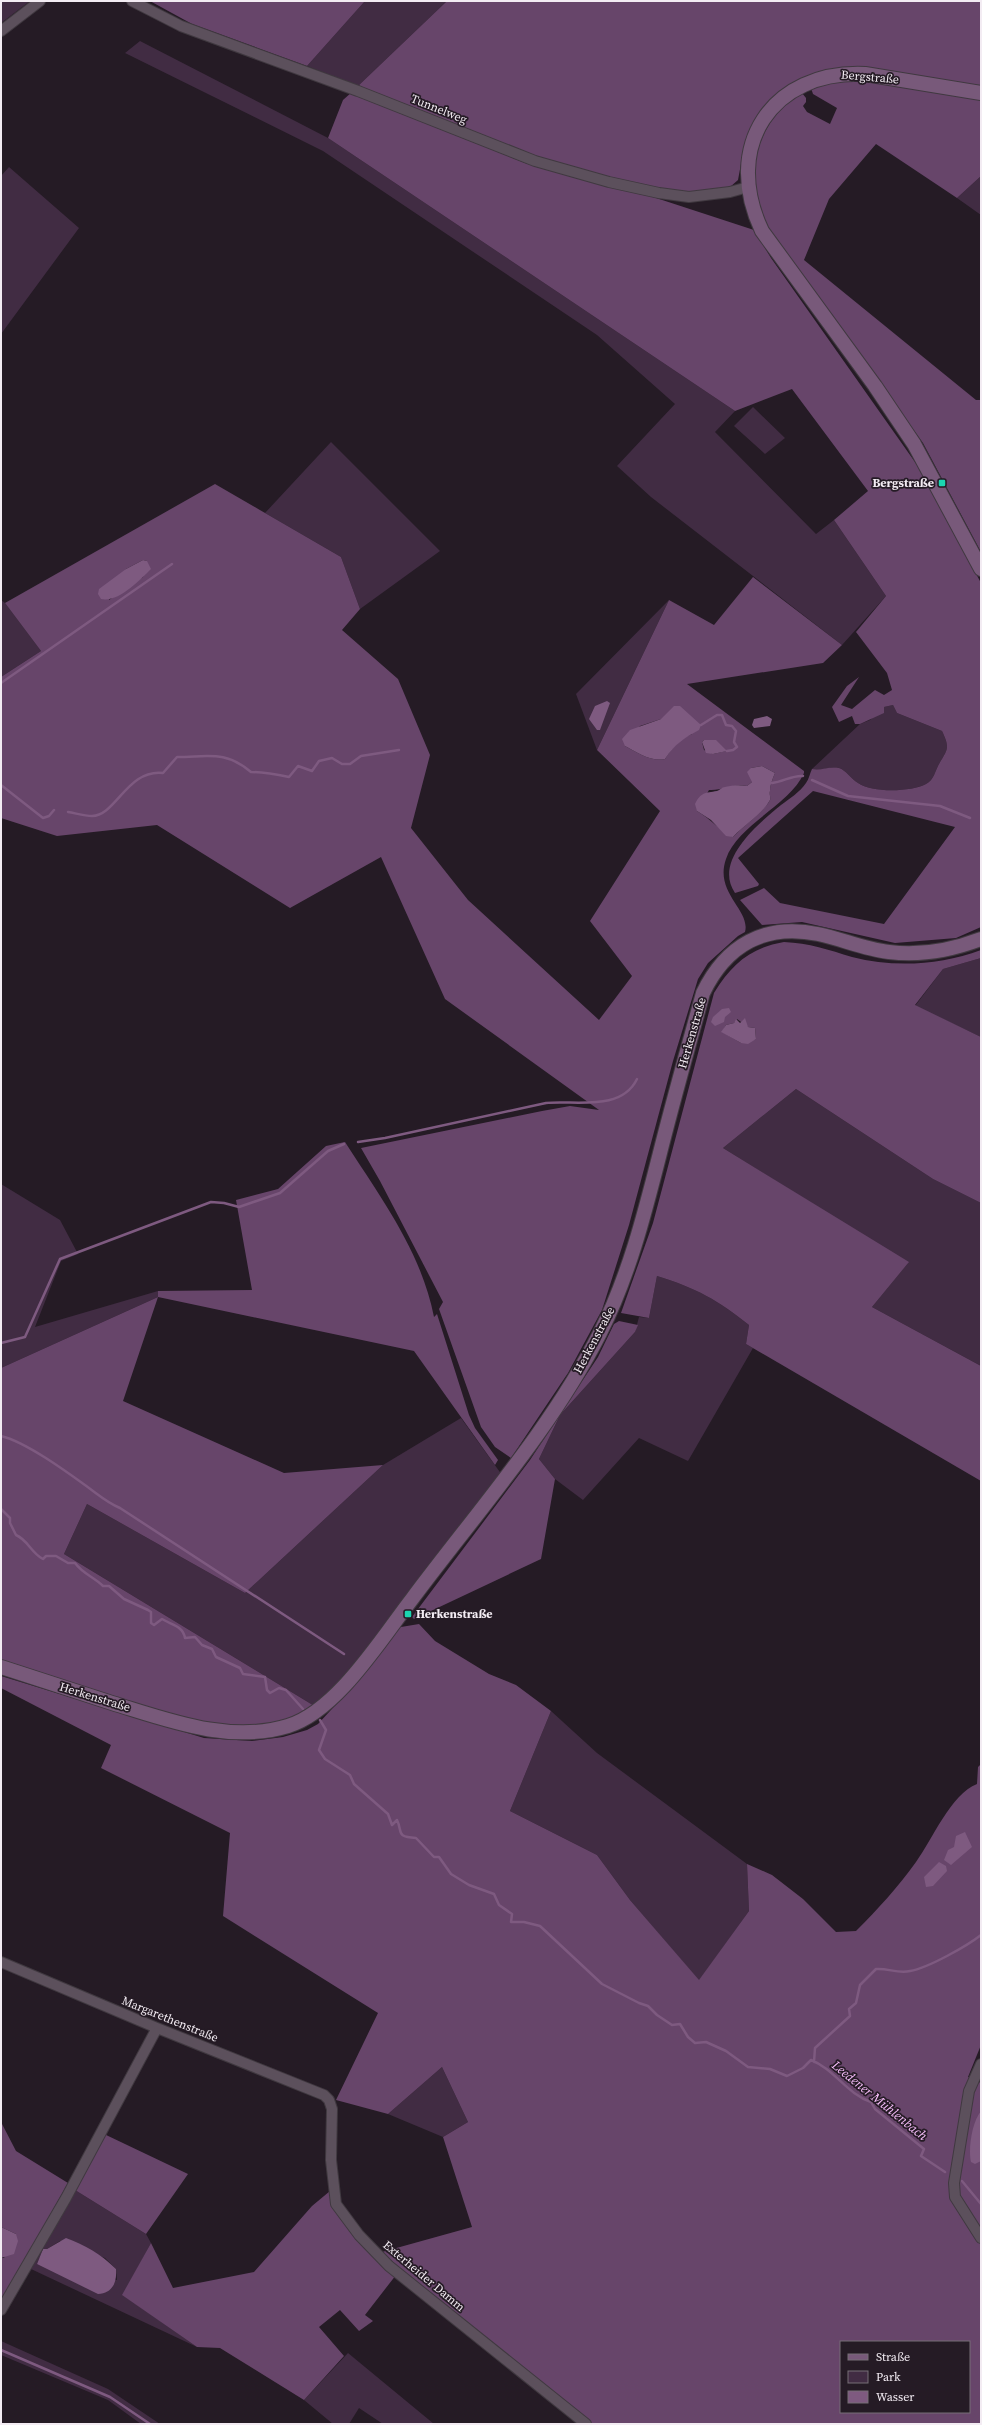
<svg xmlns="http://www.w3.org/2000/svg" width="982" height="2425" viewBox="0 0 982 2425" font-family="'Source Serif 4',serif">
<rect width="100%" height="100%" fill="#251b25"/>
<!-- green -->
<path fill="#412c43" fill-rule="evenodd" d="M1,1h29l-29,22z
M365,1h82l-89,85 -51,-20z
M140,41l188,97 407,273 -20,21 101,102 18,-14 52,76 -44,49 -191,-148 -34,-31 58,-62 -78,-69 -274,-184 -198,-98z
M9,167l70,61 -78,106v-158z
M981,176v39l-24,-17z
M753,407l32,31 -20,16 -31,-28z
M331,442l109,109 -80,58 -19,-52 -76,-44z
M1,600l4,3 36,48 -40,26z
M669,600l-72,150 -21,-56z
M893,705l4,8 45,18c8,17 6,18 -3,33 -4,7 -5,16 -13,20 -15,8 -54,9 -68,-1 -7,-4 -12,-13 -19,-15 -10,-2 -18,4 -27,1l48,-45 10,-4 14,-13z
M981,958v79l-66,-31 28,-37z
M796,1089l137,90 48,24v163l-109,-59 36,-44 -185,-115z
M1,1184l59,36 18,34 -17,7 -26,66 123,-36v6l-157,71z
M657,1276c39,12 61,24 92,49l-3,19 7,4 -65,113 -49,-23 -56,62 -28,-21 -16,-20 21,-44 75,-83 4,-15 10,1z
M461,1418l41,57 -157,203 -29,29 -252,-153 23,-50 158,89 138,-128z
M551,1711l46,42 150,111 2,47 -50,70 -69,-81 -33,-45 -87,-44z
M442,2067l26,55 -25,15 -55,-23z
M75,2190l71,44 5,9 -28,52 74,52 -166,-78zM60,2241l45,17 11,11 1,11 -80,-16 6,-14 4,-1z
M1,2341l107,48 52,35h-19l-33,-24 -107,-45z
M348,2353l86,71h-51l-24,-16 -10,16h-16l-29,-24z"/>
<!-- forest -->
<path fill="#67456a" fill-rule="evenodd" d="M150,1h215l-58,65 -115,-42z
M447,1h534v86l-100,-17 -32,-2 -25,4 -73,60 -8,21 -5,27 -8,7 -17,5 -48,-1 -122,-30 -185,-75z
M853,80l23,2 105,18v76l-24,22 -81,-54 -47,55 -25,61 172,140h5v152l-58,-109 -128,-175c-11,-20 -28,-37 -35,-58 -15,-44 1,-94 42,-117l4,5v4l-3,4 4,6 23,12 7,-16 -24,-14 -2,-6 10,-4z
M352,92l173,71 125,33 104,34 17,28 151,214 59,111v344l-25,11 -61,5 -93,-21 -40,3 -22,-25 24,-12 16,15 104,21 71,-97 -142,-36 -75,67 21,26 -1,2 -23,7c-22,-32 23,-69 46,-88 8,-6 19,-13 25,-22 3,-4 4,-10 6,-14 9,2 17,-3 27,-1 7,2 12,11 19,15 14,10 53,9 68,1 8,-4 9,-13 13,-20 9,-15 11,-16 3,-33l-45,-18 -4,-8 -9,2v6l-24,11h-5l-3,-8 -13,6 -7,-15 15,-21 12,-9 -18,28 11,4 23,-19 9,5 8,-5 -5,-17 -31,-41 30,-36 -52,-76 34,-29 -76,-102 -57,22 -407,-273 15,-38z
M215,484l126,73 19,52 -18,21 56,49 32,76 -19,73 57,72 131,120 33,-44 -42,-55 70,-110 -63,-61 72,-150 45,25 39,-48 89,68 -19,18 -136,21 117,87v2c-14,32 -67,52 -78,86 -12,34 25,51 19,73l-7,4 -30,27 -10,16 -25,82 -44,164 -27,85 -34,63 -57,85 -16,-11 -14,-20 -42,-118 4,-7 -63,-121 -19,-33 181,-37 28,-5 29,4 -154,-111 -64,-142 -91,51 -133,-83 -100,11 -56,-18v-141l40,-26 -36,-48zM143,560l4,1 -4,16 -34,23 17,-31zM661,719l31,15c-13,5 -20,14 -27,25 -14,3 -29,-7 -40,-13l15,-20zM704,740l8,1 14,10 -13,3 -9,-4 -2,-8zM762,766l13,7c-2,5 -5,12 -5,18 -1,3 1,7 0,9 -6,12 -27,26 -37,37 -14,-7 -22,-18 -36,-26l12,-21c14,1 23,-7 38,-4l5,-4 -1,-14z
M784,942c25,1 45,8 68,15 43,11 88,8 129,-7v8l-38,11 -28,36 66,32v166l-48,-24 -137,-90 -73,59 186,114 -37,45 109,59v115l-235,-137 3,-19c-31,-25 -53,-37 -92,-49l-8,42 -28,-5 32,-90 61,-230c18,-29 36,-45 70,-51zM737,1019l11,8 7,1 1,11 -15,4 -19,-11 4,-7 8,-2z
M345,1142c36,56 76,109 89,175l3,-3 32,101 6,13 23,32 -3,5 -81,-114 -256,-54 -35,104 161,72 99,-8 -138,128 -158,-89 -23,50 252,153 -34,16 -64,5 -48,-12 -169,-54v-294l157,-71v-6l94,-1 -16,-90 42,-11 48,-43z
M619,1321l19,4 -3,7 -75,83 -21,44 16,20 -14,80 -127,60 -2,-2 118,-157 68,-103 16,-33z
M419,1624l16,17 54,33 27,11 35,26 -41,100 87,44 33,45 69,80 50,-69 -2,-47 25,11 31,24 33,33 20,-1c22,-22 42,-44 60,-69 16,-22 35,-68 61,-78l1,-17 3,-3v281l-13,32 13,6v341h-389l-202,-161 -8,-11 90,-25 -29,-90 25,-15 -26,-55 -54,47 -52,-14 42,-87 -155,-97 7,-83 -129,-65 10,-23 -110,-57v-12l203,62 48,3 31,-4 24,-7 11,-6 47,-51 30,-45zM841,2342h128v70h-128z
M1,2122l15,29 52,32 -67,119v-44h3l12,-24 -15,-7z
M104,2134l84,40 -42,60 -71,-44z
M330,2191l66,84 -31,40 8,6 -14,10 -19,-21 -21,17 25,29 -40,44 -84,-52 -23,-1 -75,-52 29,-52 22,45 81,-16 58,-66z"/>
<!-- water -->
<path fill="#7e5a80" d="M143,560l4,1 4,8c-11,11 -33,34 -50,30l-3,-5 1,-5 27,-20z
M607,701l3,2 -10,27h-3l-8,-11 6,-13z
M674,706h6l21,19 -2,5c-15,8 -24,14 -34,29 -14,3 -29,-7 -40,-13l-3,-7 8,-9 31,-11z
M767,716l5,3 -2,7 -16,2 -2,-3 2,-6z
M704,740h12l11,11 -14,3 -7,-1 -4,-11z
M762,766l13,7c-2,5 -5,12 -5,18 -1,3 1,7 0,9 -8,15 -26,25 -37,37l-7,-1 -15,-16 -14,-9 -2,-7c6,-12 10,-11 22,-13 3,-1 5,-4 8,-4 8,-2 15,-2 22,-1l5,-4 -5,-10 4,-4z
M729,1008l2,4 -6,5 -1,5 -9,4 -4,-4 2,-5 9,-8z
M745,1018l3,9 7,1 1,11 -8,5 -7,-1 -20,-11 5,-7 8,-2 2,-4 4,4z
M965,1832l7,15 -21,18 -7,-5 4,-10 6,-3 2,-11z
M939,1862l7,4 1,5 -14,15 -7,1 -2,-10z
M981,2111v50l-6,3 -4,-2c-3,-13 1,-40 10,-51z
M1,2227l15,7 2,7 -4,13 -13,4z
M66,2238c19,7 35,16 50,31 1,13 -3,24 -18,25l-61,-30 6,-15h4z"/>
<g fill="none" stroke-linecap="round" stroke-linejoin="round">
<!-- stream -->
<path stroke="#7e5a80" stroke-width="2.5" d="M1,683l171,-119
M701,725l16,-10h5l4,10 6,1 4,5 -2,11 3,5 -4,3 -6,1
M812,780l36,16 92,10 30,12
M772,783c11,-1 20,-8 31,-7
M1,785l42,33 6,-2 5,-6
M68,812c7,1 16,4 24,4 24,0 35,-47 71,-43l14,-16c31,0 48,-7 74,15 14,0 24,2 38,5l9,-11 14,5 7,-10 13,-3 10,6h8l11,-8 38,-6
M358,1142l27,-4 161,-35c29,-3 75,9 91,-24
M1,1343l24,-6 35,-78 151,-57 13,1 15,4 41,-14 48,-42 16,-7
M1,1436c25,6 66,36 88,52 11,8 19,15 31,20l224,146
M1,1509l9,9v5l6,12c12,5 15,18 27,24l3,-3h10l12,7h7c8,11 19,14 28,23h6l15,13 24,11 3,2v11l3,2 8,-6c10,6 21,7 23,19l10,-1 7,8 10,4 4,8 24,11 3,6 22,3 2,13 3,3 9,-5 7,2 17,19
M320,1720l6,10 -7,20 6,9 25,16 4,9 34,30 4,11 5,-5c6,12 -2,17 19,18l18,19h5l12,17 18,11 25,9 5,11 13,9 -1,8h13l16,4 62,58 37,19 9,3 9,9 15,10 8,-1 8,13 7,6 11,-1 20,9 22,16 22,2 17,7 16,-8 8,-8c23,9 36,34 60,42l4,7 49,40 -3,7 24,16
M814,2062l1,-14 35,-32 -1,-7 7,-6 4,-18 16,-16c12,-1 22,5 34,2 18,-3 57,-25 71,-36
M962,2181l19,23
M1,2350l109,47 40,27"/>
<!-- minor casing -->
<g stroke="#403940" stroke-width="12">
<path id="minor" d="M132,1l49,25 177,65 177,70 74,21 50,11 30,4 41,-5 18,-5
M1,31l39,-30
M1,1962l156,66 167,67 5,5 3,9 -1,51 5,44 23,31 30,31 197,158
M981,2064l-12,27 -15,92 1,14 26,41
M1,2310l65,-112 91,-170"/>
</g>
<!-- secondary casing -->
<g stroke="#403940" stroke-width="16">
<path id="secondary" d="M981,93l-116,-19c-94,-4 -143,73 -103,157l113,155 39,58 67,125
M1,1667c37,12 74,24 111,36 56,17 117,41 176,23 49,-15 93,-87 124,-127 64,-86 140,-171 188,-266 30,-59 46,-125 62,-188 13,-51 27,-101 41,-152 23,-48 62,-70 115,-59 24,5 46,15 71,18 31,4 63,-2 92,-13"/>
</g>
<!-- minor -->
<use href="#minor" stroke="#5c505c" stroke-width="10"/>
<!-- secondary -->
<use href="#secondary" stroke="#78597a" stroke-width="14"/>
</g>
<!-- markers -->
<g fill="#1bd5b1" stroke="#251b25" stroke-width="1.5">
<rect x="938" y="479" width="8" height="8" rx="2"/>
<rect x="404" y="1610" width="8" height="8" rx="2"/>
</g>
<g text-anchor="middle" stroke-width="3.5" stroke-linejoin="round" paint-order="stroke">
<!-- street labels -->
<g font-size="12" fill="#f3ecf3" stroke="#251b25">
<text transform="translate(870 77) rotate(5)" y="4">Bergstraße</text>
<text transform="translate(439 109) rotate(22)" y="4">Tunnelweg</text>
<text transform="translate(692 1033) rotate(-74)" y="4">Herkenstraße</text>
<text transform="translate(594 1340) rotate(-62)" y="4">Herkenstraße</text>
<text transform="translate(95 1697) rotate(17)" y="4">Herkenstraße</text>
<text transform="translate(170 2019) rotate(22)" y="4">Margarethenstraße</text>
<text transform="translate(424 2276) rotate(40)" y="4">Exterheider Damm</text>
</g>
<!-- poi labels -->
<g font-size="12" font-weight="bold" fill="#f3ecf3" stroke="#251b25" text-anchor="end">
<text x="934" y="487">Bergstraße</text>
<text x="416" y="1618" text-anchor="start">Herkenstraße</text>
</g>
<!-- water labels -->
<g font-size="13" font-style="italic" fill="#f6bdfa" stroke="#251b25">
<text transform="translate(880 2100) rotate(39)" y="5">Leedener Mühlenbach</text>
</g>
</g>
<!-- border -->
<rect width="982" height="2425" fill="none" stroke="#f3ecf3" stroke-width="4"/>
<!-- legend -->
<rect x="840" y="2341" width="130" height="72" fill="#251b25" stroke="#776f77"/>
<rect x="848" y="2354" width="20" height="6" fill="#78597a" stroke="#776f77"/>
<text x="876" y="2361" font-size="12" fill="#f3ecf3">Straße</text>
<rect x="848" y="2371" width="20" height="12" fill="#412c43" stroke="#776f77"/>
<text x="876" y="2381" font-size="12" fill="#f3ecf3">Park</text>
<rect x="848" y="2391" width="20" height="12" fill="#7e5a80" stroke="#776f77"/>
<text x="876" y="2401" font-size="12" fill="#f3ecf3">Wasser</text>
</svg>
